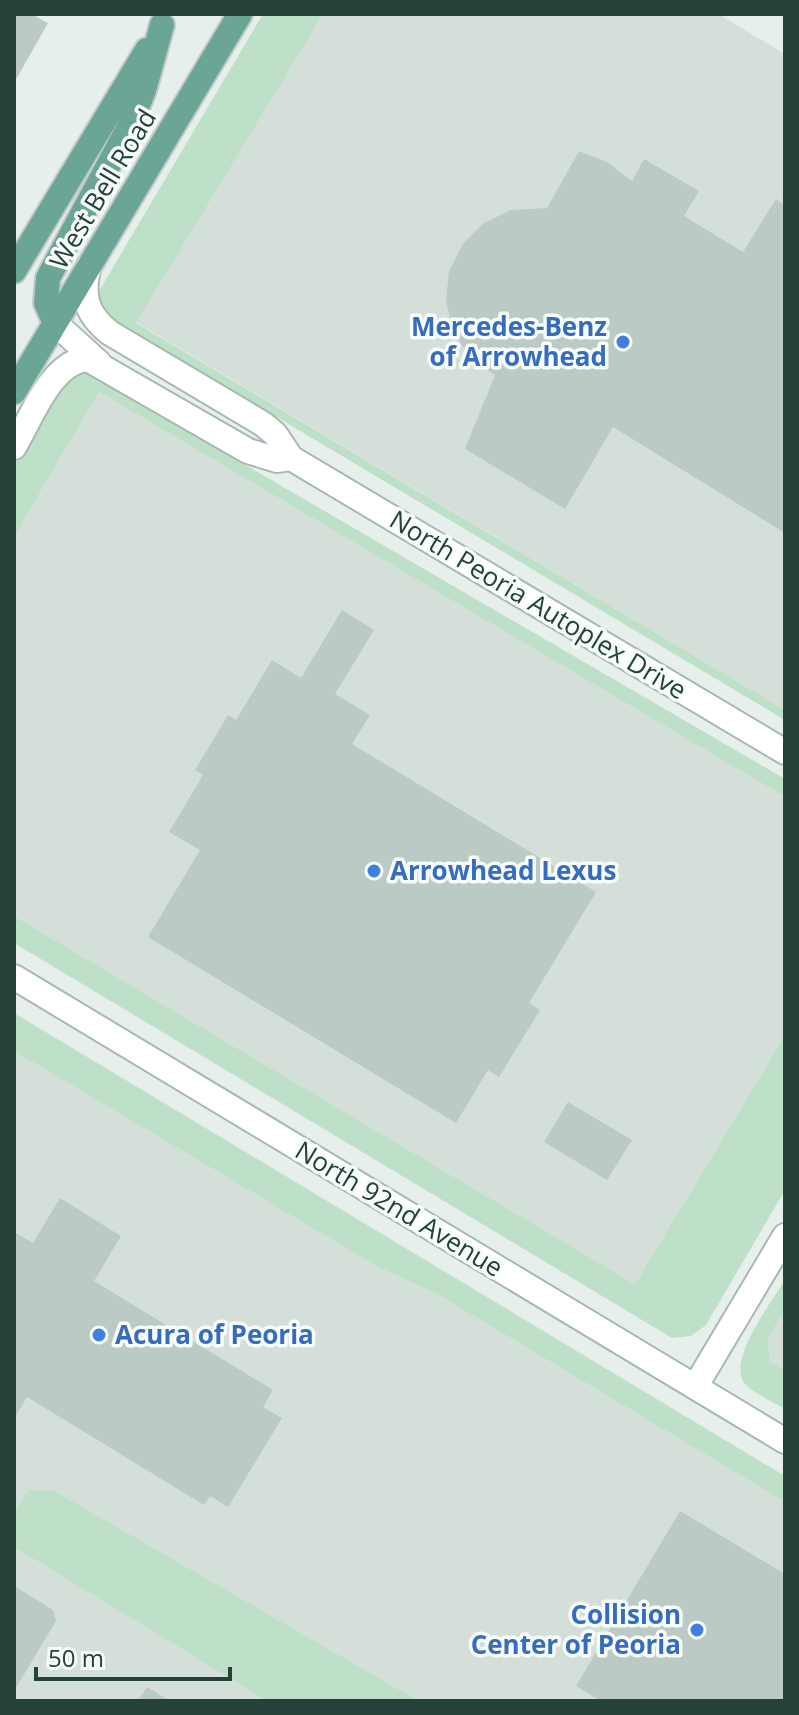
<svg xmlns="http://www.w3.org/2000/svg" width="799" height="1715" viewBox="0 0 799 1715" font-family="'Open Sans',sans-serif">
<rect width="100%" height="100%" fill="#e6efeb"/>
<!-- built -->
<path fill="#d4dfda" d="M323,14h395l67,40v656l-649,-388z
M99,392l686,405v238l-150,249 -621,-368v-379z
M14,1051l364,216 57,26 350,209v199h-366l-364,-210 -41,22z
M785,1310v60l-15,-8 -2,-24z
M14,1547l253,154h-253z"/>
<!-- green -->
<path fill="#bfe0c8" d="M263,14h60l-187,309 649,387v10l-676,-403 -9,-13 -1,-13z
M84,371l701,408v18l-686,-405 -85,145v-72l53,-88z
M14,916l621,368 150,-249v155l-79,135 -15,11 -19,2 -658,-395z
M14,1013l771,463v26l-350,-209 -57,-26 -364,-216z
M785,1280v30l-17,28 2,24 15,8v39c-12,-7 -28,-14 -38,-23 -24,-22 25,-84 38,-106z
M29,1490l26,1 364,210h-152l-253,-154v-34z"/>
<!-- building -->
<path fill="#bbcac4" d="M14,14h17l17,9 -34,60z
M579,151l28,11 25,19 12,-22 55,32 -15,25 59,36 33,-53 9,6v328l-172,-106 -48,82 -100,-60 30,-74 -27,-20 -15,-25 -7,-29 3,-30 14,-27 21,-21 27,-13 36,-2z
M342,610l32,20 -39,64 35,21 -18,29 244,148 -67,111 11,7 -41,67 -11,-7 -32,53 -308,-186 52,-87 -31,-18 34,-57 -8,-5 33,-55 8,5 36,-60 29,18z
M568,1102l64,38 -25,40 -63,-38z
M60,1198l61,38 -27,45 179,109 -10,17 19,11 -54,89 -18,-11 -6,9 -177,-108 -13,22v-187l19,11z
M680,1511l105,63v127h-184l-25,-15z
M14,1586l39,24 3,11 -42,70z
M147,1687l23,14h-32z"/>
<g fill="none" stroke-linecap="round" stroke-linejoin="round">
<!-- minor casing -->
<g stroke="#a8b8b2" stroke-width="28">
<path id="minor" d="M89,266c-8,30 -3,48 21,67l153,91 12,10 16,24 494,294
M55,323l44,40
M14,447c17,-28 37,-86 74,-88l160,92 29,9 14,-2
M14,977l771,464
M695,1387l90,-151"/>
</g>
<!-- major casing -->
<g stroke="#c2cac8" stroke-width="28">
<path id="major" d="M14,271l133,-221
M55,323l-9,-20 2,-25 82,-153 14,-35 18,-65
M14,392l226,-378"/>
</g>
<!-- minor -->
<use href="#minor" stroke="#fff" stroke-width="24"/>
<!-- major -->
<use href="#major" stroke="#6aa596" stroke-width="24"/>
</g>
<!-- markers -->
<g fill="#3f7fe0" stroke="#f7fbf9" stroke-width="3">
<circle cx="623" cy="342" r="8"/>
<circle cx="374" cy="871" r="8"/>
<circle cx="99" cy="1335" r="8"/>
<circle cx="697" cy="1630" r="8"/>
</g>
<g text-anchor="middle" stroke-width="7" stroke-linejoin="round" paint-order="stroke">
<!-- street labels -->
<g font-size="26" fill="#24423a" stroke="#f7fbf9">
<text transform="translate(103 189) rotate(-59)" y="9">West Bell Road</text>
<text transform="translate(538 605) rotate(31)" y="9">North Peoria Autoplex Drive</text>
<text transform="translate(399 1209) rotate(31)" y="9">North 92nd Avenue</text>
</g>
<!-- shop labels -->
<g font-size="26" font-weight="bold" fill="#366cbe" stroke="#f7fbf9" text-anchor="end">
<text x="607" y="336">Mercedes-Benz<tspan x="607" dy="30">of Arrowhead</tspan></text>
<text x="390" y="880" text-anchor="start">Arrowhead Lexus</text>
<text x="115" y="1344" text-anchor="start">Acura of Peoria</text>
<text x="681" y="1624">Collision<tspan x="681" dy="30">Center of Peoria</tspan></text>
</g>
</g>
<!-- border -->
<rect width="799" height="1715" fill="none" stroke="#24423a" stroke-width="32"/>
<!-- scale -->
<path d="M36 1667v12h194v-12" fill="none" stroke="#24423a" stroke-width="4"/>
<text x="48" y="1667" font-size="24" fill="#24423a" stroke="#f7fbf9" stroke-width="6" paint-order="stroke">50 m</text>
</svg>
